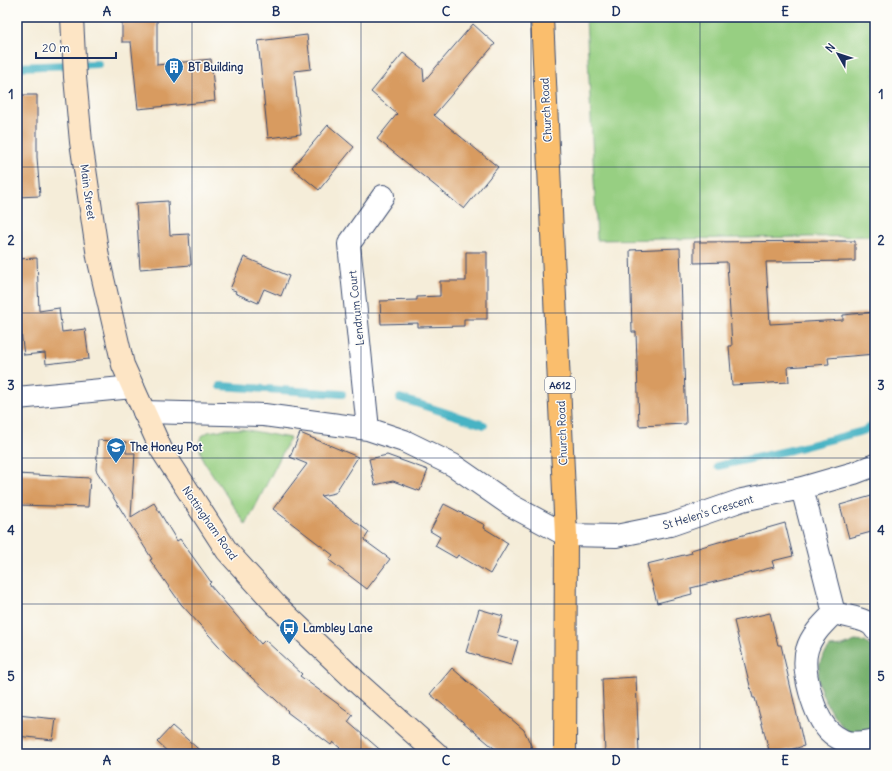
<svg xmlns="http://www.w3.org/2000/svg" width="892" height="771" viewBox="0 0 892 771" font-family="Delius,sans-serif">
<rect width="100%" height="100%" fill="#fdfcf7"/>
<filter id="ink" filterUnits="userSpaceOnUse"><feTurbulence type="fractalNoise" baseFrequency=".025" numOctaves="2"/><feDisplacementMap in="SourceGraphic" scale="8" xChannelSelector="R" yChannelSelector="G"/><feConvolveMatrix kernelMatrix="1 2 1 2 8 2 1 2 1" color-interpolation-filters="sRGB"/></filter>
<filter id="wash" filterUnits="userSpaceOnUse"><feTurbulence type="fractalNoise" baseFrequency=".012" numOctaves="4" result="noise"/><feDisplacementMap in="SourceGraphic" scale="16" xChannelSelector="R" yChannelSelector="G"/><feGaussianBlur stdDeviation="0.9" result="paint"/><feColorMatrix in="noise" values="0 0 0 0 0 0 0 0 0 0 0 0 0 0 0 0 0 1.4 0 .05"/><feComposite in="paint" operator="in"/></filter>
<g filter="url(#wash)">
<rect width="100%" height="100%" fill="#f5edd9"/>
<!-- green -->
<path fill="#97cf82" stroke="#597f70" d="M586,17h289v219l-278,4z
M227,429h15l48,9 -44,87 -43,-65 -4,-14 3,-10 6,-4z"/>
<!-- forest -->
<path fill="#79b270" stroke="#4a7067" d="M855,641l10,1 10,8v78l-26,6c-17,-18 -40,-50 -27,-76 2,-4 5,-7 8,-11l13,-1z"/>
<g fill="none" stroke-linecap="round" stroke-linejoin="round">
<!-- stream -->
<path stroke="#47b3c4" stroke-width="8" d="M17,67l81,-3
M220,386l122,8
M400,398l84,27
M718,466l73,-16 72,-19 12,-6"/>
</g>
<g id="blocks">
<!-- building -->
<path fill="#d89b61" d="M122,17h35v48l54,-6 4,42 -77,8 -7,-67h-9z
M473,24l22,20 -61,71 64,52 -34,42 -87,-70 20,-25 -26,-22 32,-39 20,16 1,12z
M307,35l4,34 -17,2 7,63 -33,4 -10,-97z
M17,95h20v62l3,39 -23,1z
M328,125l26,22 -35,43 -27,-22z
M168,201l2,34 19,-1 2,31 -51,4 -4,-66z
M855,241v20l-89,1 4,62 73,-4v-5l32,-3v42l-47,4 1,6 -41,3 1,15 -57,3 -3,-39h3l-5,-84 -33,1v-21z
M680,248l6,176 -47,2 -3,-94h-4l-2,-82z
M466,252h21v67h-23v7l-46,1v-4l-37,1 -1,-23 37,-1v-3l23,-1v-15h26z
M244,257l45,19 -8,20 -17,-7 -6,14 -23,-10 1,-2 -6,-2z
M37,258l2,53 20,-3 3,24 23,-3 4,30 -43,5 -1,-11 -21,2 -7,-55v-41z
M300,433l58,24 -23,36 -14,3 48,36 -5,8 26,19 -23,30 -38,-29 4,-5 -60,-46 34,-45 -17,-7z
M98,440l28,2v11h9l-4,64 23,-14 23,38 3,-2 31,43 -2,2 52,60 4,-4 37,34 -2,2 53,39 -5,7 37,32h-38l-14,-12 -2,3 -44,-33 1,-1 -61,-56 -46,-51 -31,-44 2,-1 -56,-89z
M387,455l41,15 -8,21 -27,-10 -18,4 -6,-26z
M17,474l73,4 -2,29 -71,-2z
M875,495v36l-26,7 -9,-33z
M444,504l41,21 -1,3 24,15 -18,31 -32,-19 -2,3 -21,-12 5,-9 -10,-6z
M785,523l8,33 -21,5 2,6 -83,21 1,6 -35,9 -10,-39 45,-11 -1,-3z
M479,609l24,7 -6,19 21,6 -7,24 -45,-13z
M770,613l8,32h3l23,101 -29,8h-5l-15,-56h-2l-19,-77z
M452,668l72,62 11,24h-34l-71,-60z
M636,677l3,77h-34l-3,-75z
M17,715l39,4 -3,21 -36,-4z
M172,726l32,28h-34l-13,-12z"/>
</g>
</g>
<g filter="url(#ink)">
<use href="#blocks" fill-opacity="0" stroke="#3c4c70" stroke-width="1"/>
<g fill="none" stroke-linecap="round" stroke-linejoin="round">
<!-- street casing -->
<g stroke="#3c4c70" stroke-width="24">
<path id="street" d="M17,398l116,-11
M144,412l120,3 104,14 36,12 49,24 59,41 54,29 50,1 54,-11 72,-25 60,-12 52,-15 21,-8
M368,429l-19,-185 34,-48
M802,488l32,125
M834,613c-10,10 -23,22 -27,37 -6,20 7,66 22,81 3,3 9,7 13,9 9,5 23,2 33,0
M834,613c11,3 36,6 41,16"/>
</g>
<!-- secondary casing -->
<g stroke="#3c4c70" stroke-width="24">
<path id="secondary" d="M72,17l3,60 6,65 17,115 25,108 38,84 66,102 49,54 84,80 77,69"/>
</g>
<!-- primary casing -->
<g stroke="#3c4c70" stroke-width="24">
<path id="primary" d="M542,17l24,518 -1,219"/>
</g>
<!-- street -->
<use href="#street" stroke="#fff" stroke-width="22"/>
<!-- secondary -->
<use href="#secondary" stroke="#fde5c5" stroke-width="22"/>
<!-- primary -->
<use href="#primary" stroke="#fabe6d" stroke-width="22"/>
</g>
</g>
<!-- grid -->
<path fill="none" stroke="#1b2f5e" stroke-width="1" stroke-opacity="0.55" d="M192,17v737M361,17v737M531,17v737M700,17v737M17,167h858M17,313h858M17,458h858M17,604h858"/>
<!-- icons -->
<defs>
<g id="building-pin" transform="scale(1)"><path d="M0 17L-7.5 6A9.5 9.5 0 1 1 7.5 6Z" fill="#1f6fb2" stroke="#fdfcf7"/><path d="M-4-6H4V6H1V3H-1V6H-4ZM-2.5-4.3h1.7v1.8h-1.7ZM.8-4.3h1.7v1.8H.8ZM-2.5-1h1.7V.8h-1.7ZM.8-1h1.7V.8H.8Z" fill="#fff"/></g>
<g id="school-pin" transform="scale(1)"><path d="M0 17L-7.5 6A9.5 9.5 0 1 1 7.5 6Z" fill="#1f6fb2" stroke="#fdfcf7"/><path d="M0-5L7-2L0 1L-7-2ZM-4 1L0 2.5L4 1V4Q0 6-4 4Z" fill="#fff"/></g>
<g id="bus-pin" transform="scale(1)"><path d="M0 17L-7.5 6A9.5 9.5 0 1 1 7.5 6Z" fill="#1f6fb2" stroke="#fdfcf7"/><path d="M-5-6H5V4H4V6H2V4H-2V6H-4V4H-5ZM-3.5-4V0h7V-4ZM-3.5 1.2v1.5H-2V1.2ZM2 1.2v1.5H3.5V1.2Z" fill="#fff"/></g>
</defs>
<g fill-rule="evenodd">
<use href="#building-pin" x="174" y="67"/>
<use href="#school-pin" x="116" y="447"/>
<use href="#bus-pin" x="289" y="628"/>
</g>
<g text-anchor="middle" stroke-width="3" stroke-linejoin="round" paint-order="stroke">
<!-- shield labels -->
<rect fill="#fdfcf7" stroke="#5f6c8c" stroke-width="1" x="545" y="377" width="30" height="16" rx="3"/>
<g font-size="10" font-weight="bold" fill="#1b2f5e">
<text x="560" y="389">A612</text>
</g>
<!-- poi labels -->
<g font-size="11" font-weight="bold" fill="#1b2f5e" stroke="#fdfcf7" text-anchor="start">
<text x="188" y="71">BT Building</text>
<text x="130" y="451">The Honey Pot</text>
<text x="303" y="632">Lambley Lane</text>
</g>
<!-- street labels -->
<g font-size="11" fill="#1b2f5e" stroke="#fdfcf7">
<text transform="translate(546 110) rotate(-93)" y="4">Church Road</text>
<text transform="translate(88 192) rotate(82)" y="4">Main Street</text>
<text transform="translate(356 308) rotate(-96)" y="4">Lendrum Court</text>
<text transform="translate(562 433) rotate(-92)" y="4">Church Road</text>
<text transform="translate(708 512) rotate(-17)" y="4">St Helen's Crescent</text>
<text transform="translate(210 523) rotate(55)" y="4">Nottingham Road</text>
</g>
</g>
<!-- margin -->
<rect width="892" height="771" fill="none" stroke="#fdfcf7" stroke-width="44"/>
<!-- north arrow -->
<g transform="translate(838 54) rotate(309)" stroke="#fdfcf7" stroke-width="3" paint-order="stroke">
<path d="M0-3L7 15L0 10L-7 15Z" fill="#1b2f5e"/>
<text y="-6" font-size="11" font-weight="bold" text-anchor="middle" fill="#1b2f5e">N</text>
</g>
<!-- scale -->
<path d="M36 52v6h80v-6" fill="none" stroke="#1b2f5e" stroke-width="2"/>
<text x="42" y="52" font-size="12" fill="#1b2f5e" stroke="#fdfcf7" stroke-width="3" paint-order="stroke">20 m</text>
<rect x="22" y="22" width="848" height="727" fill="none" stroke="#1b2f5e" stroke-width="1.5"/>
<g font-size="13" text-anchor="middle" font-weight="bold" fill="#1b2f5e">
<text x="107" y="16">A</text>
<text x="276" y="16">B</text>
<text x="446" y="16">C</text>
<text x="616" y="16">D</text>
<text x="785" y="16">E</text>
<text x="11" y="99">1</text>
<text x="881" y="99">1</text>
<text x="11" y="245">2</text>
<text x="881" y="245">2</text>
<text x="11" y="390">3</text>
<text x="881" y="390">3</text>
<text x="11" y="535">4</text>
<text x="881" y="535">4</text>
<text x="11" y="681">5</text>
<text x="881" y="681">5</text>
<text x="107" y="765">A</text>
<text x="276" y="765">B</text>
<text x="446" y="765">C</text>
<text x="616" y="765">D</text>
<text x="785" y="765">E</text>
</g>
</svg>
